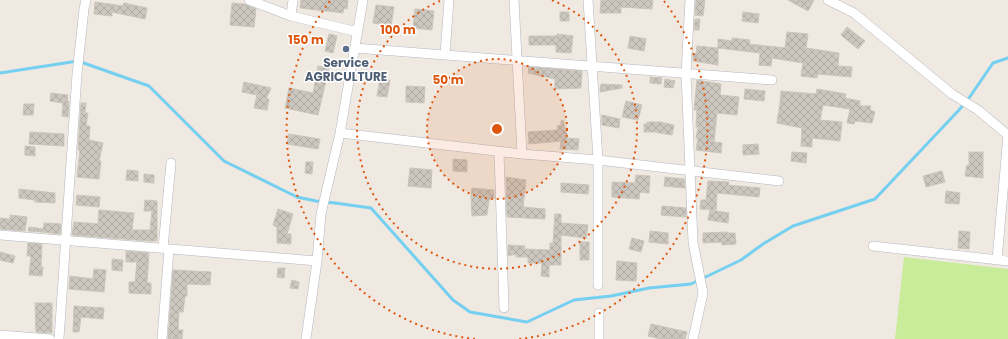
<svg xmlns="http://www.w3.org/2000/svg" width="1008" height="339" viewBox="0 0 1008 339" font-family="Poppins,sans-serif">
<defs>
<pattern id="building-cross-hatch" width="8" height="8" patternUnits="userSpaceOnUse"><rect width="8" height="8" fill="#cbc7bf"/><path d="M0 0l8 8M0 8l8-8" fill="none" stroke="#afaba4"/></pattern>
</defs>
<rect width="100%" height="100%" fill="#efe9e1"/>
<!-- pitch -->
<path fill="#c9ec9a" d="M904,257l104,12v70h-113z"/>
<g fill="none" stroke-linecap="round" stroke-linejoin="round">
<!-- stream -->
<path stroke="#75cff0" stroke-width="3" d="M0,73l78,-12 71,25 75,75 73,36 19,4 19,2 36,5 82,92 17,12 57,10 47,-22 37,-4 38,-8 42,-4 50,-24 22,-16 30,-18 82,-27 84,-89 10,-12 24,-35 15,-5"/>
</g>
<!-- building -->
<path fill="url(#building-cross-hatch)" stroke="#cbc5ba" d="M301,0h47l-1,9 -3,-1 -1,5 -43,-5z
M601,0h52l-1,9 -31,-2v6h-21z
M696,0h9l-2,16 -8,-1z
M788,0h26l-6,11z
M95,2l28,4 1,-3 23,5 -2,11 -33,-7v4l-18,-2z
M232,3l12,1 12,5 -2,18 -24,-2z
M376,5l18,2 -3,19 -18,-3z
M415,9l19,2 -2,19 -19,-2z
M560,12h9v9h-9z
M743,12l16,2 -1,9 -16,-2z
M695,19h5l-1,11h-5z
M847,27l18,14 -7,8 -17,-14z
M787,32l21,2 -2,14 33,5 -1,13 14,1 -1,10 -33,-3 -1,4 -16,-2 2,-13 -31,-5 -1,8 -12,-1 1,-12 -42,-5v-9l14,2v-3l18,2 -1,4 36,4z
M329,34l8,2 -4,17 -8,-2z
M557,34l16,2 -2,17 -15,-1v-7h-27v-9h28z
M630,36l16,3 -2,12 -16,-3z
M697,46l21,2v17l-25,-4v-8l3,1z
M318,66l11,2 -11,47 -33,-7 4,-20 24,5z
M529,67l53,4 -1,17 -26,1v-10l-27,-6z
M650,77l12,1 -1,6 -11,-1z
M380,79l10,1 -3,17 -10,-1z
M665,79l10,2 -2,7 -9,-1z
M697,80l24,4 -1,11 19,2 -2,18 -20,-2 -3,29 8,1 -1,10 -25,-3 2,-12h-2l2,-11h-2l1,-17h-3z
M244,82l27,6 -5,11h3l-2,11 -13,-2 3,-13 -15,-3z
M601,84l21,1v3l-22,4z
M406,86l19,1 -1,16 -18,-1z
M745,89l20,2 -1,10 -20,-2z
M817,89l29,5 -1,4 15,3v5h11l-1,4 5,2 -3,11 -17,-2 -1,3 -7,-1 3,-14 -27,-4 -3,15 22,2 -2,19 -28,-3v9l-11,-1 1,-18 -25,-5 3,-20 1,-12 35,3z
M51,93l17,2 -1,6h2l-1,16 -6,-1 1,-13 -13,-2z
M626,101l16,4 -4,15 -16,-3z
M81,103h5l-1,10h3l-2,13h4l-1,14 14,3 -4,18h2l-2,18 -22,-2 3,-27h-2z
M24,104h10l-1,11h-10z
M602,115l18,4 -1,9 -17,-3z
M563,120l5,18 11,1 -1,11 -18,-1 1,-8 -32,3 -1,-12 30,-2 -1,-4 4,-1v-4z
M647,122h13l14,3 -2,10 -18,-3h-10v-8h3z
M30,132l34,2v12l-35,-2z
M289,134l31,5 -2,10 -31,-5z
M758,144l1,10 -16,1v-10z
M25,146l10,1v9l-10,-1z
M792,152l15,1 -1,10 -15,-2z
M969,152h14v26l-18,-2 2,-11 2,1z
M453,159l14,1v12l-14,-1z
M306,162h7l-1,12 -7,-1z
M410,168l22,2 -1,18 -23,-2z
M127,170l11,1v10l-12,-1z
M942,171l3,11 -19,5 -3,-11z
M144,174l10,1v8l-10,-1z
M636,175l14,1 -1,17 -9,-1 -1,7 -27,-2v-15l23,1z
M506,177l20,3 -3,27 22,2v10l-38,-2z
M665,177l19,2 1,9 -21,-2z
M708,181l21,1 -1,3 32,3 -1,9 -42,-4 -1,17 -16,-1 1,-9h5z
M561,183l28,2 -1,9 -27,-2z
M472,188l22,2v8h-4v2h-1l-2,15 -15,1 -1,-21z
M19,189l36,4v10l-20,-1v-2l-16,-2z
M946,191l14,2 -1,11 -14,-1z
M77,195l23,2 -1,10 -23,-2z
M145,200l12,1v40h-8l-77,-6 2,-13 24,2 1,-14 35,3 -2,17h18l2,-19h-8z
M662,206l24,2v9l-25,-2z
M278,209l15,5 -6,20h4v10l-14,-1v-16l-4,-2z
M710,210l19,3 -1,10 -20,-3z
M555,214h6v9l27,2 -2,13 -25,-3v30h-12v12l-8,-1 1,-13h-14v-6h-12v-3l-8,2v-11l17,1v3l25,1v-7h3z
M10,215l17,2 -2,14 -25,-2v-11l10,1z
M44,223l17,1 -1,10 -17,-2z
M29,227l14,2v3l-15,-1z
M650,231l18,2v11l-19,-2z
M959,231l11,1 -1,17 -11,-1z
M727,232v1h8l1,11 -14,1v-3l-19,1v-10z
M632,238l12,3 -3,11 -12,-3z
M580,242h9v18h-9z
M28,243l14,1 -1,23h2l-1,9 -13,-1 2,-19h-4z
M126,251l23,2 -2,30h4v11l-22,-1v-11h6l2,-20h-11z
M0,252l15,4 -2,7 -13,-3z
M112,259l11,1 -1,11 -10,-1z
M617,261l20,2 -1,18 -20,-1z
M278,268h7l-1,10 -7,-1z
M94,269l12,1 -2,22 -35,-3 1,-13 23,3z
M173,270l38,2 -1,13 -23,-1v12h-2l-2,16h-4l-1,18h5l-1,9h-14z
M292,280l7,2 -1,7 -8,-1z
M35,303h17v30l-16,-1z
M74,306l30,2 -1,11 -22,-2 -2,15h-6z
M651,324l36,8 -2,7h-24l-13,-3z"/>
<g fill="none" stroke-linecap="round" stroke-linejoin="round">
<!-- street casing -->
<g stroke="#b4b7c1" stroke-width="10">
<path id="street" d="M249,0l42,16 67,16
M514,0l8,154
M588,0l10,160v125
M690,0l-4,74 7,168 10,51 -10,46
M828,0l26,13 98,81 26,16 30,25
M291,16l2,-16
M355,48l417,32
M445,55l4,-55
M340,133l182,21 76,6 181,21
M499,152l5,156
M0,235l317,26
M873,246l135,15
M163,248l8,-85
M997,260l11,-125
M0,335l50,4
M59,339l18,-265 7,-65 2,-9
M162,339l7,-90
M306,339l11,-78 4,-47 19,-81 23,-133
M599,339v-26"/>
</g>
<!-- street -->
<use href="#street" stroke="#fff" stroke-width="9"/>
</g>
<!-- distance rings -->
<circle cx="497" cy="129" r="70" fill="#df570e" fill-opacity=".12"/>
<g fill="none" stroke="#df570e" stroke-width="2" stroke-dasharray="2 4">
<circle cx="497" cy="129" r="70"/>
<path d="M552 0A140 140 0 1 1 442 0"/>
<path d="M475 339A211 211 0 0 1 330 1M664 1A211 211 0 0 1 519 339"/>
</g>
<!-- markers -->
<circle fill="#5c6f8a" stroke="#fff" stroke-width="1.5" cx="346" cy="49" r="4"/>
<g text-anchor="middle" stroke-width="3" stroke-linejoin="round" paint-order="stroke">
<!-- service labels -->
<g font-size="12" font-weight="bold" fill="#4e5e75" stroke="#fff">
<text x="346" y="67">Service<tspan x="346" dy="14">AGRICULTURE</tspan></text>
</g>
</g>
<circle cx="497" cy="129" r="6" fill="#df570e" stroke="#fff" stroke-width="2"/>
<g font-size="12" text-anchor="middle" font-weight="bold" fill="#df570e" stroke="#fff" stroke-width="3" stroke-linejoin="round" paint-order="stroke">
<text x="398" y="34">100 m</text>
<text x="306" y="44">150 m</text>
<text x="448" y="84">50 m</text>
</g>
</svg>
